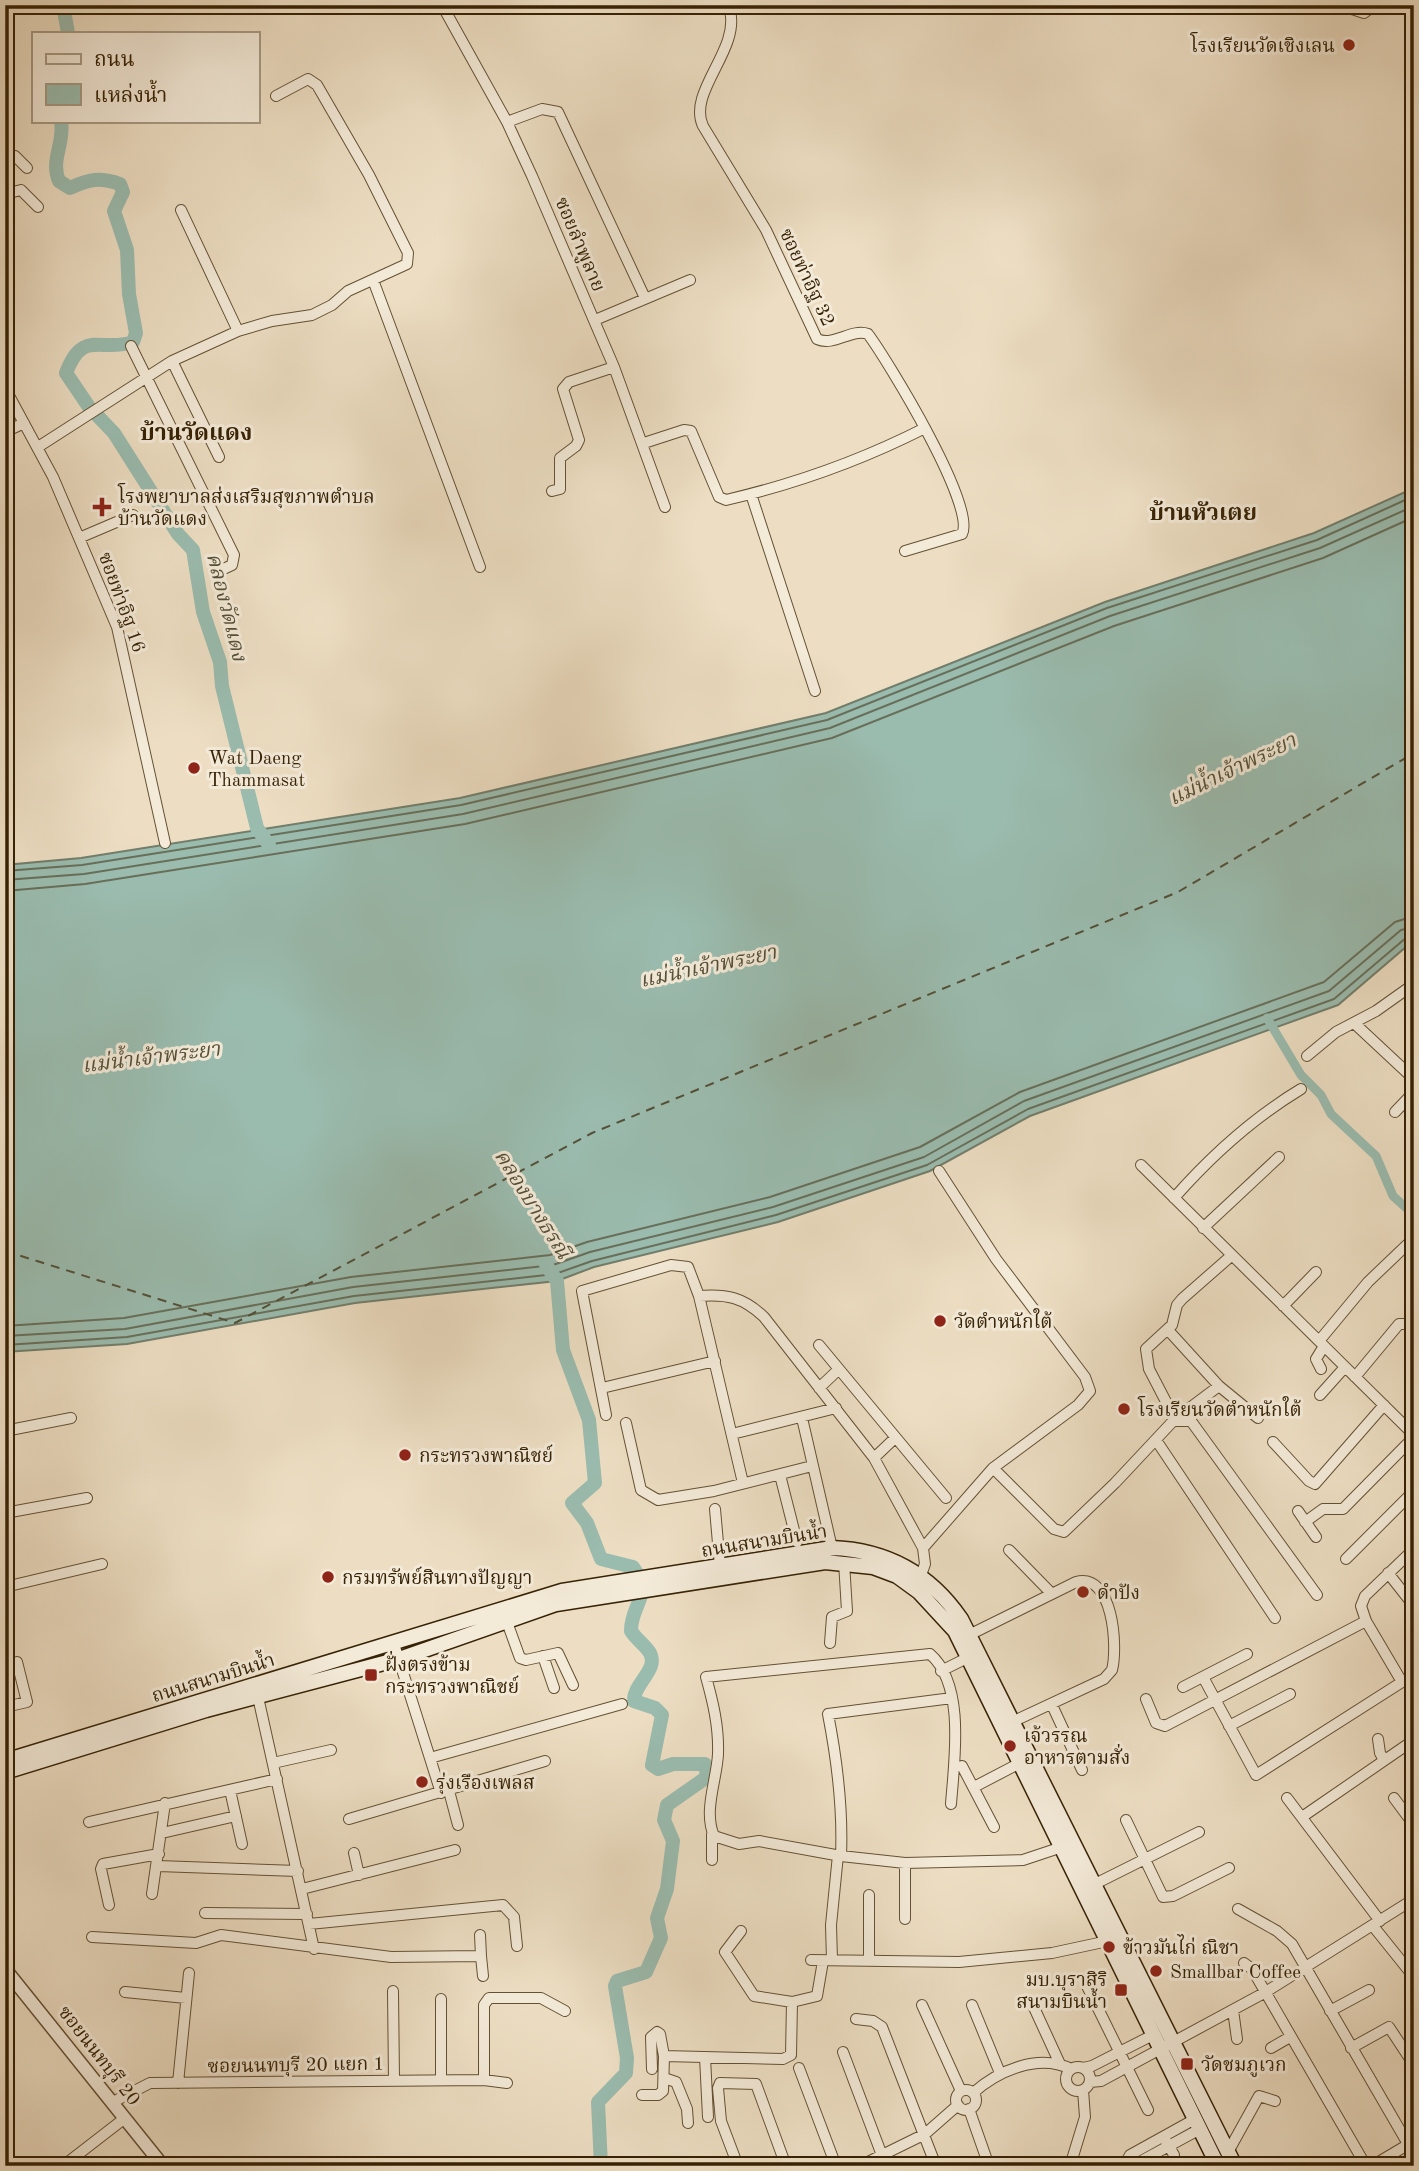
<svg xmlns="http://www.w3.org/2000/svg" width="1419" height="2171" viewBox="0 0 1419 2171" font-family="'Old Standard TT','Noto Serif Thai',serif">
<rect width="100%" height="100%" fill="#eddec3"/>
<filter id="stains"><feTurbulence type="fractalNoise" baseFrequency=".00286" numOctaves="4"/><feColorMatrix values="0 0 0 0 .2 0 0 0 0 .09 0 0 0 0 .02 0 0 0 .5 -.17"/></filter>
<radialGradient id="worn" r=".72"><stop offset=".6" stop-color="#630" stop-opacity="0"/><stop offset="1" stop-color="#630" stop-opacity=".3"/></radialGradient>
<!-- water -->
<path fill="#9abcaf" stroke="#727e6b" stroke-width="2" d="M1414,488v452l-76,65 -308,111 -100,55 -152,51 -184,45 -37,14 -202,22 -228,41 -122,8v-487l76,-7 379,-60 366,-85 279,-111 209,-69z"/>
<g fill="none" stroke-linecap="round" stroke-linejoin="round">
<!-- shore -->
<path stroke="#686f5a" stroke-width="2" d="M5,871l77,-6 379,-60 366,-85 280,-112 210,-68 97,-44
M5,880l79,-6 379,-60 367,-86 280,-112 210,-68 94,-42
M5,891l80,-7 380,-60 367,-86 282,-112 209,-68 91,-41
M5,1326l119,-8 227,-41 199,-22 37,-13 183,-45 150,-50 100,-55 304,-110 71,-60 19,-6
M5,1336l120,-7 228,-42 200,-22 37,-13 183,-45 151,-50 100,-56 305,-110 72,-61 13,-3
M5,1345l122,-8 227,-41 201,-22 37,-13 184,-46 151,-50 101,-56 306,-110 73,-62 7,-1"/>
<!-- canal -->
<path stroke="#9abcaf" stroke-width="9" d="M1267,1018l34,57 20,20 10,19 45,42 17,40 21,19"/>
<!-- river -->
<path stroke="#9abcaf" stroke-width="14" d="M63,5l5,28
M61,121c4,22 -11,39 -2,60l11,7c19,-9 30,-11 50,-4l3,8 -9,19 13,39 2,44 7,39 -3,9c-32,11 -50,-14 -67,31l23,34 25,26 64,101 15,16 10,62 17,50 2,24 35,142 12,17
M546,1265l11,16 6,69 26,70 6,63 -23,20 15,20 14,36 32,8c21,29 -2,36 -2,64 5,8 14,14 19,22 9,17 -17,31 -16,48l21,7 7,7 -10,50 6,4 15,-5h32l2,13 -40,28 -3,15 9,21 -6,48 -10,29 4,20 -15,34 -29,9 -2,5 12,72 -1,15 -28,29 3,64"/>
<!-- ferry -->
<path stroke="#545038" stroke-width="2" stroke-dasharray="9 7" stroke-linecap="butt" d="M5,1251l230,72 357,-190 586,-241 236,-139"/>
<!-- minor casing -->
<g stroke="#645134" stroke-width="12">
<path id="minor" d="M442,5l65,117 25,54 82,191 51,140
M721,5l9,6c10,39 -43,81 -27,115l63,104 51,109c17,8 34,-11 51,-5 20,27 109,173 94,200l-57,17
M1340,5l24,8 11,-8
M507,122l35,-13 16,3 87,186
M5,155l10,1 12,12
M5,194l16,-4 17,17
M181,210l57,121
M373,280l107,287
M595,320l95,-40
M131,346l103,209 -2,10 -15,7
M172,361l47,96
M5,388l48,89 64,150 48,216
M5,432l19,-9
M644,443l40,-13 7,1 28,66 7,3c69,-16 136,-40 199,-72
M38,447l134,-86 66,-30 34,-10 40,-6 20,-10 16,-14 59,-27 1,-11 -39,-78 -52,-90 -9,-6 -32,17
M552,491l8,-2v-31l16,-12 3,-6 -16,-51 6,-7 45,-15
M751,494l64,197
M79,538l54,-23
M1354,1023l60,56
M1307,1056l29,-24 40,-21 38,-27
M1395,1112l19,-20
M1141,1165l273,270
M1174,1198c37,-42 79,-80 127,-109
M1203,1228l76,-71
M699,1296c28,-2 44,1 65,21l110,141 49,90 2,16 -4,11
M1283,1306l33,-34
M1168,1330l51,56 39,32
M1319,1341l49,-59 46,-44
M819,1345l127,153
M1321,1369l-5,-10 8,-13
M1355,1377l44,-53h15
M602,1388l113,-27
M819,1388l19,-18
M1320,1395l25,-28
M606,1415l-24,-124 89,-26 17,2 11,29 44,187
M802,1418l30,130
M1175,1419l-26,-50 -3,-20 26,-24 5,-20 5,-6 49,-43
M1176,1421h15l126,174
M626,1423l15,67 17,10 56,-9 98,-25
M5,1431l66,-13
M732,1434l104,-26
M1156,1440l119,178
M1273,1442l36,39 6,3 69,-79
M874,1458l21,-20
M993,1468l61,61 10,3 51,-49 60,-64 44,-33
M780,1475l17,67
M715,1509l5,57
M1298,1511l18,26
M5,1513l82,-15
M1305,1522l18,-13h20l71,-72
M923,1548l70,-80 85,-63 12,-14 -5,-14 -89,-118 -57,-88
M1009,1550l43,44
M1346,1559l68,-68
M1388,1573l26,33
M5,1587l97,-23
M507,1622l13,36 6,2 32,-7 15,32
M969,1635l107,-53c37,-10 42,64 36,88l-8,9 -92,43
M830,1643l2,-26 15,-6 -3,-49
M394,1644l47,149
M543,1656l11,32
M5,1665l12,-3 10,40 -22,5
M941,1671l28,-14
M1203,1677l53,98 146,-93 -36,-61
M1402,1682l12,-7
M1183,1687l64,-33
M258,1697l56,252
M1146,1699l10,24 9,3 201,-105 -5,-15 4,-10 49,-47
M1052,1705l30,65
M1229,1726l61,-32
M1378,1739l2,14 4,7
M430,1758l192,-54
M273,1763l58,-13
M962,1766l32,61
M974,1787l46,-24
M230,1790l12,54
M449,1791l9,34
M1287,1798l93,123
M1394,1798l20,27
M951,1804c3,-42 15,-119 -21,-150l-224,23c7,25 13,50 12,77 -1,25 -15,57 -4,82l25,8 20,-3 82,15 64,7 118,-3 39,-13
M1302,1817l112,-77
M349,1819l196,-58
M1126,1820l37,77 10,-1 56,-28
M89,1822l188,-43
M162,1833l74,-17
M354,1853l5,22
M841,1856c2,-48 -4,-96 -13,-142l124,-16
M712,1860v-26
M158,1866l140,5
M1093,1885l106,-53
M302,1889l153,-39
M152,1894l13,-91
M869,1895v64
M109,1905l-8,-36 2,-5 56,-10
M1238,1909l39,22 15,13 116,200
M205,1913l102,1
M905,1919v-56
M309,1924l194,-19 11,12 3,29
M1373,1926l41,51
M741,1931l-16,21 29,44 38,6
M92,1937l104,6 25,-8 170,22 90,-1 -1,-21
M481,1956l2,20
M811,1960l148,2 93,-9 56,-12
M832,1960l-1,-35 7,-70
M1244,1963l8,6 114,197
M1086,1984l62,126
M393,1991l1,89
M125,1992l61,6
M1031,2001l29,63
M922,2005l39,86
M972,2005l28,68
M1233,2010l4,29
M1330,2011l39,-21
M856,2019l17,2 9,6 54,139
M1271,2048l19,-11
M1351,2048l38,-21 25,38
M843,2052l43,114
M705,2057l3,60
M1066 2079a12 12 0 1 1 24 0a12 12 0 1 1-24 0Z
M799,2068l37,98
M1083,2068l9,-2 61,-31
M652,2069l-1,-32 6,-5 3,2 4,22 119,3 8,-4 1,-53 25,-6 6,-35
M664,2078l12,4 11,27 1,14
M441,2080v-81
M484,2080v-75l5,-7h52l24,13
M1090,2082l11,-1 163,-88 150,-94
M178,2083l11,-110
M956 2100a10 10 0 1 1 20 0a10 10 0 1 1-20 0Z
M973,2093c25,-22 65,-40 98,-24
M642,2095h16l5,-4 1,-35
M113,2102l37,-19 334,-3 23,3
M969,2109l20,57
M1166,2141l8,14 -2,11
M1228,2152l31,-56 16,5
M63,2166l62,-48
M143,2166l11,-9
M738,2166l-17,-45 -3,-33 2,-5 36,1 30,82
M860,2166l65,-32 33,-29
M1070,2166l15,-49 -2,-27
M1124,2166l6,-11 65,-36
M1132,2166l68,-37
M1372,2166l42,-25"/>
</g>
<!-- tertiary casing -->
<g stroke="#645134" stroke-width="15">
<path id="tertiary" d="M5,1969l158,197"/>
</g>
<!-- secondary casing -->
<g stroke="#362205" stroke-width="17">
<path id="secondary" d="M5,1761l557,-170 270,-43c55,2 98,26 129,71l274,547
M5,1772l201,-62 193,-51 157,-55 269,-42 48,5 24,9 22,16 36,39 263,535"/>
</g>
<!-- minor -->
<use href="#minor" stroke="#f3ead8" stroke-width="10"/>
<!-- tertiary -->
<use href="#tertiary" stroke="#f3ead8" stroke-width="12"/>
<!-- secondary -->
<use href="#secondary" stroke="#f3ead8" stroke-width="14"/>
</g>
<!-- markers -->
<g fill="#8f2418" stroke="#f3ead8" stroke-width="2.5">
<circle cx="1349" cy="45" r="7"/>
<path d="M98.5 496.5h7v7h7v7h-7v7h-7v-7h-7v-7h7z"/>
<circle cx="194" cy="768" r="7"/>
<circle cx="940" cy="1321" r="7"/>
<circle cx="1124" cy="1409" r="7"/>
<circle cx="405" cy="1455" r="7"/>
<circle cx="328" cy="1577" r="7"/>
<circle cx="1083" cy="1592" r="7"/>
<rect x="364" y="1668" width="14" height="14" rx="3.5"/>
<circle cx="1010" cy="1746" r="7"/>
<circle cx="422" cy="1782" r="7"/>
<circle cx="1109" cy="1947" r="7"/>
<circle cx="1156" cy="1971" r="7"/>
<rect x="1114" y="1983" width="14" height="14" rx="3.5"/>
<rect x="1180" y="2057" width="14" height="14" rx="3.5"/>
</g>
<g text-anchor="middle" stroke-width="6" stroke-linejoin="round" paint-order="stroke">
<!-- poi labels -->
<g font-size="19" fill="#362205" stroke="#f3ead8" text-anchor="start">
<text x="1335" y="52" text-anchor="end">โรงเรียนวัดเชิงเลน</text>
<text x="118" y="503">โรงพยาบาลส่งเสริมสุขภาพตำบล<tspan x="118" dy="22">บ้านวัดแดง</tspan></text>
<text x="208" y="764">Wat Daeng<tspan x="208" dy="22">Thammasat</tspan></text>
<text x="954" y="1328">วัดตำหนักใต้</text>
<text x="1138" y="1416">โรงเรียนวัดตำหนักใต้</text>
<text x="419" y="1462">กระทรวงพาณิชย์</text>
<text x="342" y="1584">กรมทรัพย์สินทางปัญญา</text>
<text x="1097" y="1599">ดำปัง</text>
<text x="385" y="1671">ฝั่งตรงข้าม<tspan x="385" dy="22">กระทรวงพาณิชย์</tspan></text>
<text x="1024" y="1742">เจ้วรรณ<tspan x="1024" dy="22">อาหารตามสั่ง</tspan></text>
<text x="436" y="1789">รุ่งเรืองเพลส</text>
<text x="1123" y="1954">ข้าวมันไก่ ณิชา</text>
<text x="1170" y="1978">Smallbar Coffee</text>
<text x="1107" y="1986" text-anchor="end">มบ.บุราสิริ<tspan x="1107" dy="22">สนามบินน้ำ</tspan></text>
<text x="1201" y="2071">วัดชมภูเวก</text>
</g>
<!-- street labels -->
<g font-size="19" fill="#362205" stroke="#f3ead8">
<text transform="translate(581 244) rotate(67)" y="7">ซอยลำพูลาย</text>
<text transform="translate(808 277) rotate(65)" y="7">ซอยท่าอิฐ 32</text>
<text transform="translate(123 602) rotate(70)" y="7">ซอยท่าอิฐ 16</text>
<text transform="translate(764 1540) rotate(-9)" y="7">ถนนสนามบินน้ำ</text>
<text transform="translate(213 1677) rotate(-17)" y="7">ถนนสนามบินน้ำ</text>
<text transform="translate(100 2055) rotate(52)" y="7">ซอยนนทบุรี 20</text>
<text transform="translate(296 2064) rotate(-1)" y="7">ซอยนนทบุรี 20 แยก 1</text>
</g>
<!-- water labels -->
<g font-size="21" font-style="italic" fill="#545038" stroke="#f3ead8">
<text transform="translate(227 607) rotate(76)" y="7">คลองวัดแดง</text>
<text transform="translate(1232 769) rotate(-26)" y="7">แม่น้ำเจ้าพระยา</text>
<text transform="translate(708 966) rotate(-12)" y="7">แม่น้ำเจ้าพระยา</text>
<text transform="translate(151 1057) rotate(-7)" y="7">แม่น้ำเจ้าพระยา</text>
<text transform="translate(533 1204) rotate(58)" y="7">คลองบางธรณี</text>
</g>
<!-- quarter labels -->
<g font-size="23" font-weight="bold" fill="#362205" stroke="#f3ead8">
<text x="196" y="440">บ้านวัดแดง</text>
<text x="1203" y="520">บ้านหัวเตย</text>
</g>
</g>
<!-- margin -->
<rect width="1419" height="2171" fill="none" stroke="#eddec3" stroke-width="28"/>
<rect x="7" y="7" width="1405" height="2157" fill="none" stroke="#362205" stroke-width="3.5"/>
<rect x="14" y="14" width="1391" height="2143" fill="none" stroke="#362205" stroke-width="2"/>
<!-- legend -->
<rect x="32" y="32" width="228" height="91" fill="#f3ead8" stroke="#a79a84" stroke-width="2"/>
<rect x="46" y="54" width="35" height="10" fill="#f3ead8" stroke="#a79a84" stroke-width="2"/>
<text x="94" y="66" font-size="21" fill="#362205">ถนน</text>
<rect x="46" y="84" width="35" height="21" fill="#9abcaf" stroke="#a79a84" stroke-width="2"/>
<text x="94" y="102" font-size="21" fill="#362205">แหล่งน้ำ</text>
<rect width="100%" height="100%" filter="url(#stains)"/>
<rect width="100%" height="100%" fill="url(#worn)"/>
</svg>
